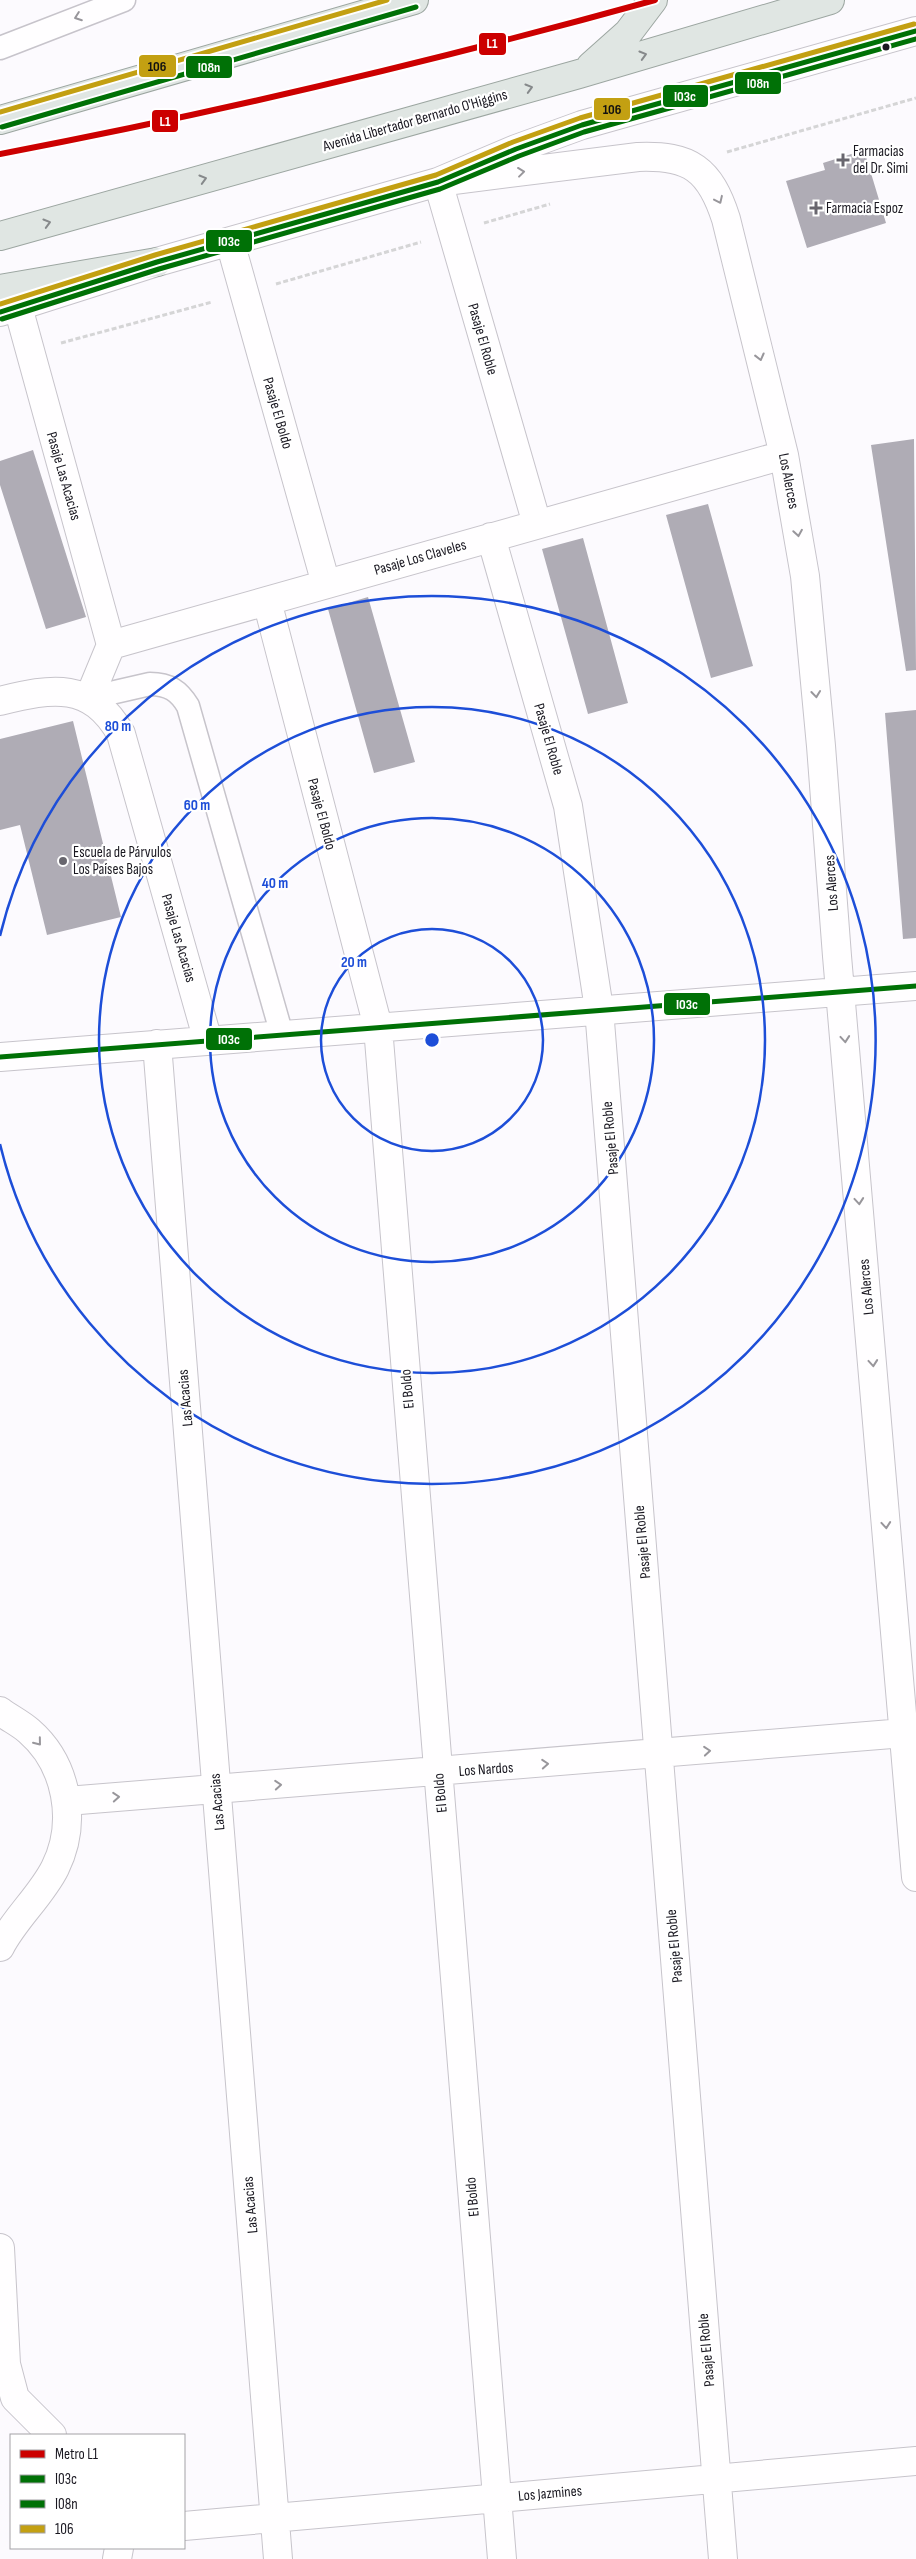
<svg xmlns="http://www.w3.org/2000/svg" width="916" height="2559" viewBox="0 0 916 2559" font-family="'Sofia Sans Condensed',sans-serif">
<rect width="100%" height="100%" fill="#fcfafe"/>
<!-- building -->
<path fill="#afacb5" d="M864,150l22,73 -79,25 -21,-67 39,-11 -2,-7z
M914,439l2,231 -10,1 -35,-226z
M33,450l53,167 -40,12 -46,-144v-24z
M708,504l45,162 -42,12 -45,-163z
M583,538l45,165 -40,11 -46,-165z
M368,597l47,165 -41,11 -46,-164z
M916,710v228l-13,1 -18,-226z
M73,721l48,196 -74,18 -27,-110 -20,5v-91z"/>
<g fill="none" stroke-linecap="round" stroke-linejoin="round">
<!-- lane casing -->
<g stroke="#c7c4cb" stroke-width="25">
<path id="lane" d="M0,48l124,-48
M89,698l61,-14c19,0 29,7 38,22l94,329"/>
</g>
<!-- street casing -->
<g stroke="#c7c4cb" stroke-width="30">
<path id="street" d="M438,182l200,-25c52,-2 72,12 88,62l58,236 21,121 16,170 16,210 79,921
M438,182l99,342
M230,242l96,342
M18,307l93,338
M0,312l157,-50 281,-80 78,-33 66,-24 334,-94
M491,537l77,269 31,203 124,1550
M267,601l111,426 124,1532
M111,645l673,-190
M89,698l22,-53
M0,701c52,-13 91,-20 121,33l87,307
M157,1044l121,1515
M0,1057l916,-71
M0,1711c9,7 20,12 29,20 38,33 49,91 26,137 -14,28 -40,50 -55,79
M67,1801l837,-68
M0,2248l6,116 9,34 37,37
M184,2526l732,-65
M117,2559l2,-11"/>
</g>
<!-- primary casing -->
<g stroke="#9ca6a1" stroke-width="30">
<path id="primary" d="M591,66l37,-33 25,-33
M0,120l414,-120
M0,236l579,-162 251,-74
M0,289l157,-27"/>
</g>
<!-- path -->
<path stroke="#d5d5d6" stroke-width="3" stroke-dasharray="5 2.5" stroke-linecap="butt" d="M727,152l189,-54
M484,223l66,-19
M276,284l145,-42
M61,343l151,-41"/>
<!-- lane -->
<use href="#lane" stroke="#fffeff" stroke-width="22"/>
<!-- street -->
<use href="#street" stroke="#fffeff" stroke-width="28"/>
<!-- primary -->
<use href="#primary" stroke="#e0e6e3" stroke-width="28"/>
<!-- bus-1 casing -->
<g stroke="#fff" stroke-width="9">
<path id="bus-1" d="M0,312l157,-50 281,-80 78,-33 66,-24 334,-94
M0,1057l916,-71"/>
</g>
<!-- bus-2 casing -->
<g stroke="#fff" stroke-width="9">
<path id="bus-2" d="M2,127l414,-120
M2,319l157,-50 281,-80 79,-33 65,-24 332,-93"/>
</g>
<!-- bus-3 casing -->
<g stroke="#fff" stroke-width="9">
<path id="bus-3" d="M0,112l387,-112
M0,304l155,-49 281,-80 77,-33 67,-24 334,-94"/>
</g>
<!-- bus-1 -->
<use href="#bus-1" stroke="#007106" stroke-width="5"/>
<!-- bus-2 -->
<use href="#bus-2" stroke="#007106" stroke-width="5"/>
<!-- bus-3 -->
<use href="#bus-3" stroke="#c3a012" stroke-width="5"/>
<!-- metro-1 casing -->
<g stroke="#fff" stroke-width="10">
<path id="metro-1" d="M0,154c221,-42 439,-94 655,-154"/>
</g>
<!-- metro-1 -->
<use href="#metro-1" stroke="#c00" stroke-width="6"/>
</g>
<!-- one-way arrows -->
<defs><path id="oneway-chevron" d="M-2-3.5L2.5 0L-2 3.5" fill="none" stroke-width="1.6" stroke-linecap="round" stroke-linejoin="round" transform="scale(1.25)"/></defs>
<g stroke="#98969b">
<use href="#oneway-chevron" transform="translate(78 17) rotate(160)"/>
<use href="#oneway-chevron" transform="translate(521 172) rotate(-7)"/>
<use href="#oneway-chevron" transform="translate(719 200) rotate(65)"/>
<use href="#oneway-chevron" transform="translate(760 357) rotate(76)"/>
<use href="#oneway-chevron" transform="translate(798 533) rotate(81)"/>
<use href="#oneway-chevron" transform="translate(816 694) rotate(84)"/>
<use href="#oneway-chevron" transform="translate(845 1039) rotate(85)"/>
<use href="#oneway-chevron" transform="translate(859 1201) rotate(85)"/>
<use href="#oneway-chevron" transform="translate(873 1363) rotate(85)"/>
<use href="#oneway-chevron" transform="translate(886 1525) rotate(85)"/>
<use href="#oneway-chevron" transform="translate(38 1742) rotate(51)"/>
<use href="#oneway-chevron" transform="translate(707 1751) rotate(-5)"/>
<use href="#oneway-chevron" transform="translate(545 1764) rotate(-4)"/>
<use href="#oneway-chevron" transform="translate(278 1785) rotate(-4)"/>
<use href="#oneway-chevron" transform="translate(116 1797) rotate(-4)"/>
</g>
<g stroke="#86898b">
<use href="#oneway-chevron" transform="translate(643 55) rotate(-16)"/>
<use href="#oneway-chevron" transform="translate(529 88) rotate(-16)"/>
<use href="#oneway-chevron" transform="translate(203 179) rotate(-16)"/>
<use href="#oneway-chevron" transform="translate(47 223) rotate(-16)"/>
</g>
<!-- distance rings -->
<g fill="none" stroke="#1d4ed8" stroke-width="2.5">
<circle cx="432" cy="1040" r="111"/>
<circle cx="432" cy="1040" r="222"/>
<circle cx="432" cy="1040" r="333"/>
<path d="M0 936A444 444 0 1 1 0 1144"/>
</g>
<!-- markers -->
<circle fill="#191720" stroke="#fff" stroke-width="2" cx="886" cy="47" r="4.5"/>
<g fill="#68666e" stroke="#fff" stroke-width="2">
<path d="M840.5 152.5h5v5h5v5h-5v5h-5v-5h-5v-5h5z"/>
<path d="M813.5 200.5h5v5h5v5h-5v5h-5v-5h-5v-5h5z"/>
<circle cx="63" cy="861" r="5"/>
</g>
<g text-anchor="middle" stroke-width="4.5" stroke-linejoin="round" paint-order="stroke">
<!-- street labels -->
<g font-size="15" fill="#191720" stroke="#fff">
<text transform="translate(415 120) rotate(-16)" y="5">Avenida Libertador Bernardo O'Higgins</text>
<text transform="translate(483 339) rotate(74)" y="5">Pasaje El Roble</text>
<text transform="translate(278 413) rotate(74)" y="5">Pasaje El Boldo</text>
<text transform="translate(64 476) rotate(74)" y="5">Pasaje Las Acacias</text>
<text transform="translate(789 481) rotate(79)" y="5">Los Alerces</text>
<text transform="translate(420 557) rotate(-16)" y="5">Pasaje Los Claveles</text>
<text transform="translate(549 739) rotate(74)" y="5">Pasaje El Roble</text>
<text transform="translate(322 814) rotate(75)" y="5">Pasaje El Boldo</text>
<text transform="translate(831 883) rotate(-94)" y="5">Los Alerces</text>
<text transform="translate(179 938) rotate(74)" y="5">Pasaje Las Acacias</text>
<text transform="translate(610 1138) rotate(-95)" y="5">Pasaje El Roble</text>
<text transform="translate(866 1287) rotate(-95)" y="5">Los Alerces</text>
<text transform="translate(407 1389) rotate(-95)" y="5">El Boldo</text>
<text transform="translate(185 1398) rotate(-95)" y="5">Las Acacias</text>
<text transform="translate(642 1542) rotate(-95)" y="5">Pasaje El Roble</text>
<text transform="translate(486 1769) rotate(-4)" y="5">Los Nardos</text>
<text transform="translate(440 1793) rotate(-95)" y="5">El Boldo</text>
<text transform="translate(217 1802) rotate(-95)" y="5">Las Acacias</text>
<text transform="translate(674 1946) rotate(-95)" y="5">Pasaje El Roble</text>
<text transform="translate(472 2197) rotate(-95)" y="5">El Boldo</text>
<text transform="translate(250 2205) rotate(-95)" y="5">Las Acacias</text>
<text transform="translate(706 2350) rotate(-95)" y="5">Pasaje El Roble</text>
<text transform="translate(550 2493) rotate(-5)" y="5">Los Jazmines</text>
</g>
<!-- poi labels -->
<g font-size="15" fill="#191720" stroke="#fff" text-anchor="start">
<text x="853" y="156">Farmacias<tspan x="853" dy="17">del Dr. Simi</tspan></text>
<text x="826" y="213">Farmacia Espoz</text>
<text x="73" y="857">Escuela de Párvulos<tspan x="73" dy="17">Los Países Bajos</tspan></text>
</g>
</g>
<circle cx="432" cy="1040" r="8" fill="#1d4ed8" stroke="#fff" stroke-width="2.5"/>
<g font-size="15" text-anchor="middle" font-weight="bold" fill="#1d4ed8" stroke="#fff" stroke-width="4.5" stroke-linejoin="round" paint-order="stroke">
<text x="118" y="731">80 m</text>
<text x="197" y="810">60 m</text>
<text x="275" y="888">40 m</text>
<text x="354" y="967">20 m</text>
</g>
<g stroke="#fff" stroke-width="2">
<rect x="478" y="32" width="29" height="24" rx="5" fill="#c00"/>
<rect x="138" y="54" width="39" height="24" rx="5" fill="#c3a012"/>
<rect x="185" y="55" width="48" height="24" rx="5" fill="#007106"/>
<rect x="734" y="71" width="48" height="24" rx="5" fill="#007106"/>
<rect x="662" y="84" width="47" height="24" rx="5" fill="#007106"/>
<rect x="593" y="97" width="38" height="24" rx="5" fill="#c3a012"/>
<rect x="151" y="109" width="28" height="24" rx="5" fill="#c00"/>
<rect x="205" y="229" width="48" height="24" rx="5" fill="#007106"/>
<rect x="663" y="992" width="48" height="24" rx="5" fill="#007106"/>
<rect x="205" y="1027" width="48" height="24" rx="5" fill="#007106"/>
</g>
<g font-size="14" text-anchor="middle" font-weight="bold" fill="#fff">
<text x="492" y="48">L1</text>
<text x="209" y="72">I08n</text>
<text x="758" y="88">I08n</text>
<text x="685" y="101">I03c</text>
<text x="165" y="126">L1</text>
<text x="229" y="246">I03c</text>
<text x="687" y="1009">I03c</text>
<text x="229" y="1044">I03c</text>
</g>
<g font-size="14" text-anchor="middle" font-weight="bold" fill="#111">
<text x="157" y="71">106</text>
<text x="612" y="114">106</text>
</g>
<!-- legend -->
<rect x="10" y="2434" width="175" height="115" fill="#ffffff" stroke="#a3a2a6"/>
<rect x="20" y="2450" width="25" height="8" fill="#cc0000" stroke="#a3a2a6"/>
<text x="55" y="2459" font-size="15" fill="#191720">Metro L1</text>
<rect x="20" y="2475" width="25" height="8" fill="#007106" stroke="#a3a2a6"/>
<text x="55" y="2484" font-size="15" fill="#191720">I03c</text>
<rect x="20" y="2500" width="25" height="8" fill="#007106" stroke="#a3a2a6"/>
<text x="55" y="2509" font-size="15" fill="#191720">I08n</text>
<rect x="20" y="2525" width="25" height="8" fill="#c3a012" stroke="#a3a2a6"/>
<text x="55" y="2534" font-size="15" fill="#191720">106</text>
</svg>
